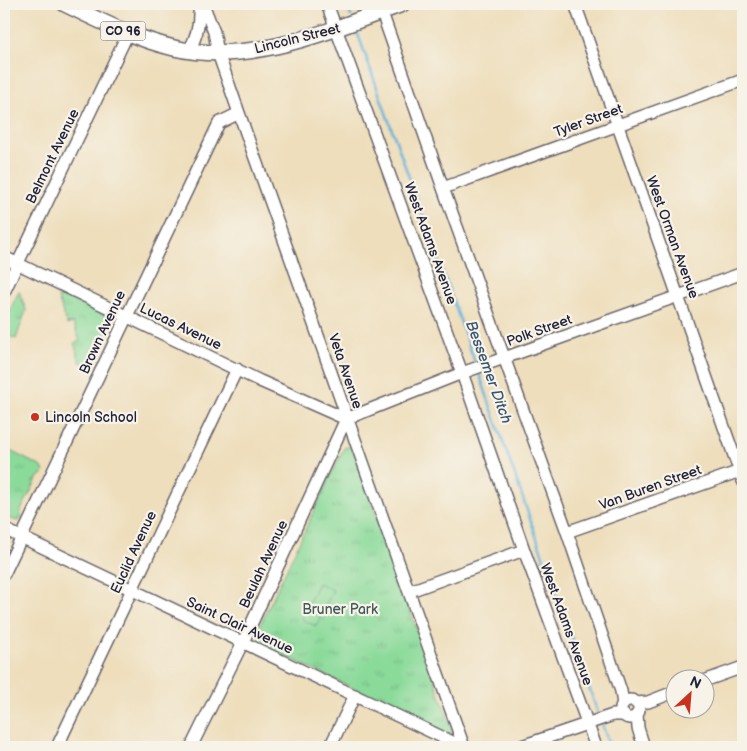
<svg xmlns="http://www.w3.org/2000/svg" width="747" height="751" viewBox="0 0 747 751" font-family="'Balsamiq Sans',sans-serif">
<defs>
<pattern id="grass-tufts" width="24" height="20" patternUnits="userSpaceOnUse" patternTransform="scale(1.25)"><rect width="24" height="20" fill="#8ada9a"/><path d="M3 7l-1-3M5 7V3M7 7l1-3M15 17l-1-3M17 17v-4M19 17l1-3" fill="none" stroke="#77bb86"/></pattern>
</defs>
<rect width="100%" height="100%" fill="#f7f3e8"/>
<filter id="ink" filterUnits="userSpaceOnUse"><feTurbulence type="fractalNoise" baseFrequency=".02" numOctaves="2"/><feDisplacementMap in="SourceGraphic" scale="10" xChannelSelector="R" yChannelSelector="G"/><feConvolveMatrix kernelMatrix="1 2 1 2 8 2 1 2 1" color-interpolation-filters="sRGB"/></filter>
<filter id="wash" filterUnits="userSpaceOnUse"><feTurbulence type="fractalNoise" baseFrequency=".0096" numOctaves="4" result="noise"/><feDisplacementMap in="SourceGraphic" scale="20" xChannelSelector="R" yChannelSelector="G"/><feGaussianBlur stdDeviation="1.12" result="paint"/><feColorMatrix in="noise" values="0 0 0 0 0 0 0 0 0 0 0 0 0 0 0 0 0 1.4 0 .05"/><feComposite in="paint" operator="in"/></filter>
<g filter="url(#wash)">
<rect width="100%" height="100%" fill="#eedebc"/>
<!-- grass -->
<path fill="url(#grass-tufts)" stroke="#567e6a" d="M19,291l7,19 -10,29 -12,-5v-11z
M66,296l43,21 2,5 -21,44 -10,-4 -6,-19 6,-2 -7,-18 -6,2 -9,-27z
M346,447h6l101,285 -3,2 -193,-91 4,-10 -4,-2 87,-183z
M4,448l38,19 2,5 -2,3 -4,2 -18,35 2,6 -4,3 -14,-4z"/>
<!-- pitch -->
<path fill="#8ada9a" stroke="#567e6a" d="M318,583l15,7 -17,36 -15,-7z"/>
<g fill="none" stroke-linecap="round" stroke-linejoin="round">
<!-- stream -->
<path stroke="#5db1d9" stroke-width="2.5" d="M347,4l4,12
M355,26l121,339
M478,370l121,346
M601,721l9,26"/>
</g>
</g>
<g filter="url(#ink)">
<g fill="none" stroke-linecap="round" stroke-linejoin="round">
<!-- minor casing -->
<g stroke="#696468" stroke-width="14">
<path id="minor" d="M203,4l11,28 4,21 21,60 225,634
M327,4l135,369 62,177 72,197
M379,4l64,184 124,344 54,159 2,14
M575,4l168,477
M4,6l1,-2
M189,50c9,-14 11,-29 10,-46
M443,188l300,-108
M4,257l256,124 86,38
M4,292l124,-259
M346,419l116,-46 281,-100
M4,529l459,218
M567,532l176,-62
M4,574l215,-451 20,-10
M410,591l114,-41
M704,681l39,-14
M621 709a9 9 0 1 1 18 0a9 9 0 1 1-18 0Z
M636,703l12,-1 26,-10
M637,714l1,14 6,19
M57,747l180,-378
M191,747l52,-105 103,-223
M330,747l25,-52
M519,747l94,-32h11"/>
</g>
<!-- major casing -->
<g stroke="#696468" stroke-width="18">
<path id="major" d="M65,4c35,17 71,35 109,44 78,18 157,-18 228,-44"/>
</g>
<!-- minor -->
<use href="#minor" stroke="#fff" stroke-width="11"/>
<!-- major -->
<use href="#major" stroke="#fff" stroke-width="15"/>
</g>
</g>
<!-- markers -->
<circle fill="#c8321e" stroke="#f7f3e8" stroke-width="2" cx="35" cy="417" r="5"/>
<g text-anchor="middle" stroke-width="4.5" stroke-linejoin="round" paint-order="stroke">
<!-- shield labels -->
<rect fill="#f7f3e8" stroke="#62616f" stroke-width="1" x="100.5" y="21.5" width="45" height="19" rx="4"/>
<g font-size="12" font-weight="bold" fill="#22223b">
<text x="123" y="35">CO 96</text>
</g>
<!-- street labels -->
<g font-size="14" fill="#22223b" stroke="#f7f3e8">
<text transform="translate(297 38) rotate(-14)" y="5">Lincoln Street</text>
<text transform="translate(588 120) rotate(-20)" y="5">Tyler Street</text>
<text transform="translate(52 156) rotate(-64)" y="5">Belmont Avenue</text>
<text transform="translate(673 237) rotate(70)" y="5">West Orman Avenue</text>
<text transform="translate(431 243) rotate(70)" y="5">West Adams Avenue</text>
<text transform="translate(181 326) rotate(26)" y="5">Lucas Avenue</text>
<text transform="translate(539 330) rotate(-20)" y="5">Polk Street</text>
<text transform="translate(102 332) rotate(-65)" y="5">Brown Avenue</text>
<text transform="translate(346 371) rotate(71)" y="5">Veta Avenue</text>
<text transform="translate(650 487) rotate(-20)" y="5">Van Buren Street</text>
<text transform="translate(133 552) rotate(-65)" y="5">Euclid Avenue</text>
<text transform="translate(263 564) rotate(-65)" y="5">Beulah Avenue</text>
<text transform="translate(567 624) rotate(70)" y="5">West Adams Avenue</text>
<text transform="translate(240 625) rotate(25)" y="5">Saint Clair Avenue</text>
</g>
<!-- poi labels -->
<g font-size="14" fill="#22223b" stroke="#f7f3e8" text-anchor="start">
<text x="45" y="422">Lincoln School</text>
</g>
<!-- park labels -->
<g font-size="14" fill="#415958" stroke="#f7f3e8">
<text x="340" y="614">Bruner Park</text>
</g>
<!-- water labels -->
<g font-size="15" font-style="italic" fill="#375472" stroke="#f7f3e8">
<text transform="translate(489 372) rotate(70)" y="5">Bessemer Ditch</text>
</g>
</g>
<!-- margin -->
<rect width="747" height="751" fill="none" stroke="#f7f3e8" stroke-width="20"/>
<!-- north arrow -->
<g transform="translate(690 694) rotate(26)"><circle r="24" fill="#f7f3e8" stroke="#a29fa3"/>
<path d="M0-4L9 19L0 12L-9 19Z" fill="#c8321e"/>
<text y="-8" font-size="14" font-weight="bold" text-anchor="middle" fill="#22223b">N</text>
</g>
</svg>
